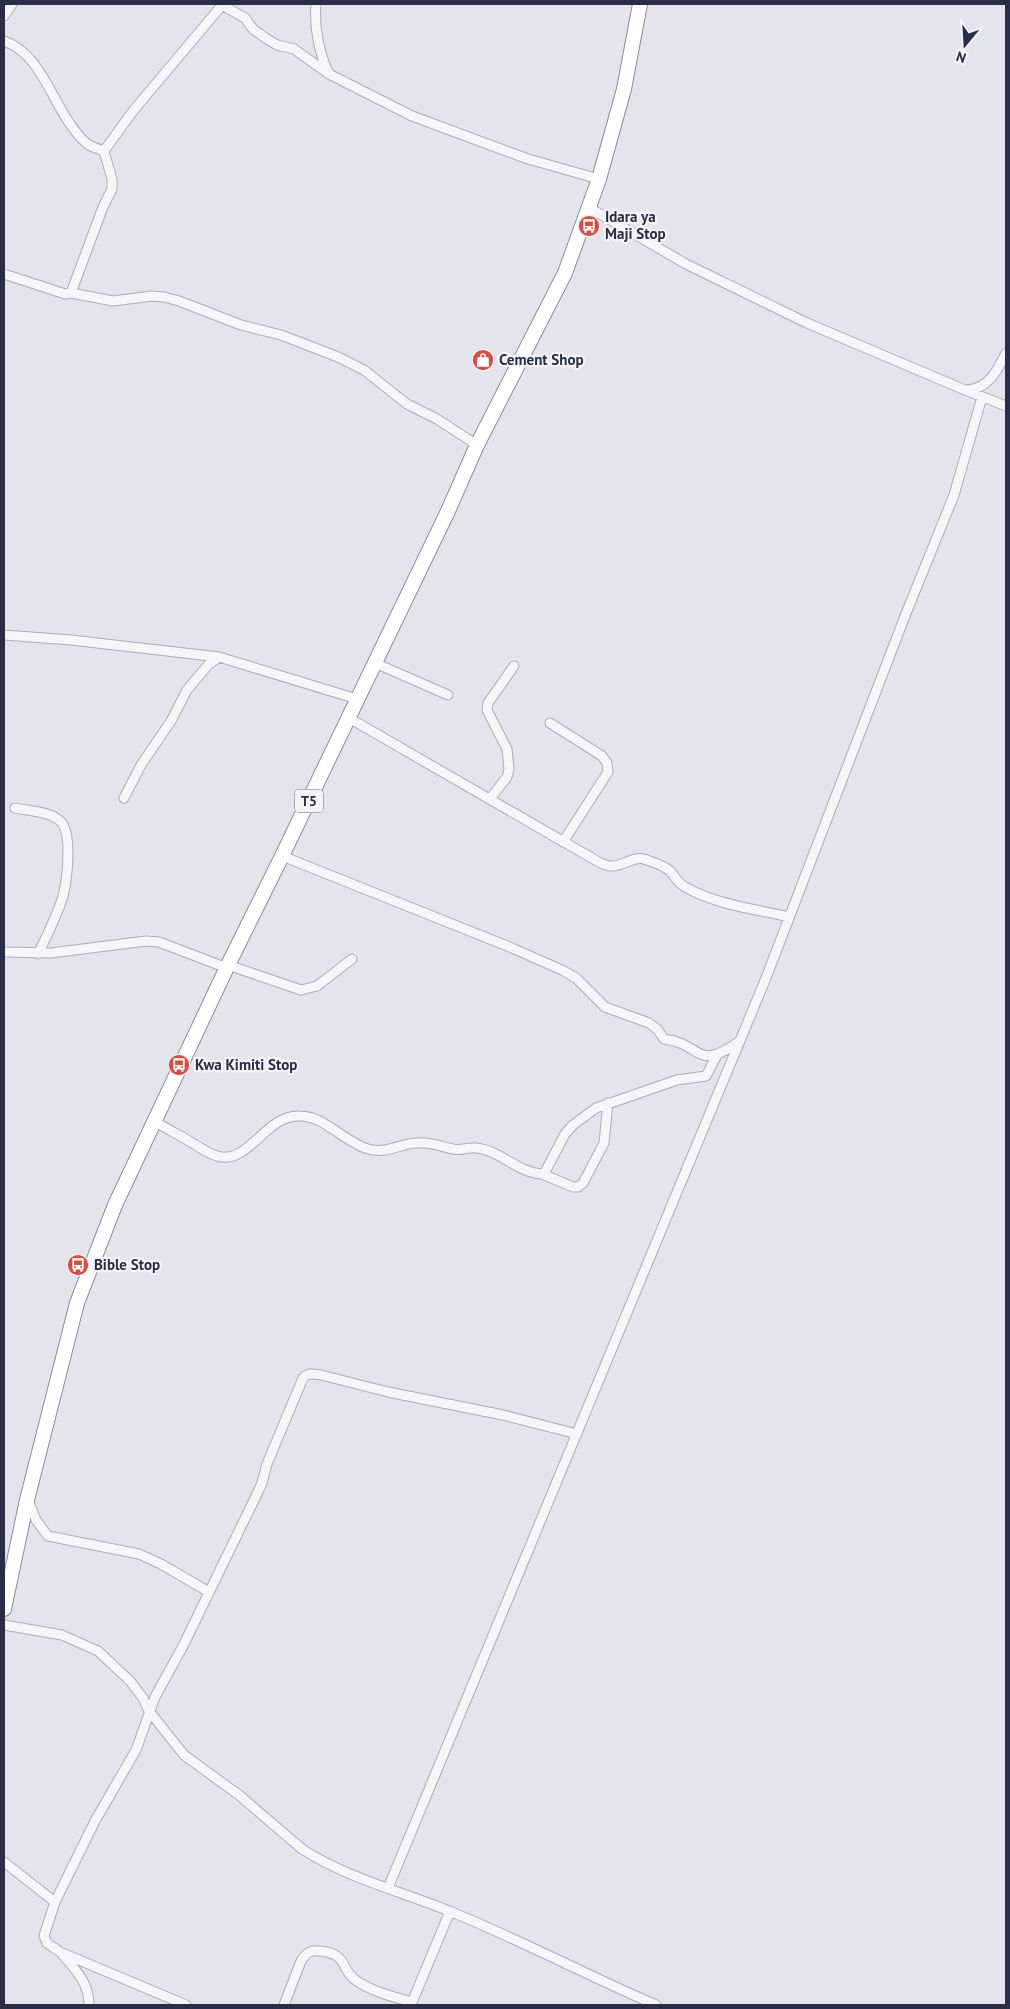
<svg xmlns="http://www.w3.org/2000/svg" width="1010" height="2009" viewBox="0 0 1010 2009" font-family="'PT Sans',sans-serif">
<rect width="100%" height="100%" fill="#e3e4ec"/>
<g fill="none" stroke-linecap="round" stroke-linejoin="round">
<!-- minor casing -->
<g stroke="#abadba" stroke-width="11">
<path id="minor" d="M316,4c-2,23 3,49 13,70
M222,5l23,13 8,11 14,10 10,6 17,4 35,25 83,42 116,43 71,20
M4,16l8,-12
M4,41c37,13 47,59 69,87 5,7 10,13 16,17 5,3 10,4 15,6
M588,207l98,57 121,59 158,67 41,16
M4,274l61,20 6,-1 42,8 39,-5 12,1 15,4 62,24 40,10 57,22 26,13 43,34 30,15 40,26
M71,293l32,-86 9,-18v-10l-8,-28 29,-40 90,-107
M968,390c21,-2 29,-19 38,-37
M4,635l67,5 148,17 138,42
M375,663l73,32
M349,718l248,143c4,2 9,5 14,5 11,1 22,-10 33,-7 8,3 21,6 27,13 6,7 7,12 16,16 31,17 68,21 102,29
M550,723l52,33 5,7 1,9 -45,70
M124,798l17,-33 30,-44 16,-31 21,-25 11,-8
M490,799l17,-22 2,-8 -2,-20 -20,-39 1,-7 26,-37
M15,808c13,3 34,3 45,13 13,11 7,59 3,75 -6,20 -16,39 -25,58
M282,856l230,92 50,22 14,8 29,29 44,16 9,7 6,9c40,5 31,34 76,2
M4,952l47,1 95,-12 13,1 68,26
M228,965l73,25 16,-4 35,-27
M154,1121c13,8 27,15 40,23 7,4 15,10 23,12 32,10 49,-43 84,-40 25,1 43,26 67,33 20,5 30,-5 48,-6 14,-2 25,4 37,6 8,2 15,-2 23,-1 24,2 42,25 66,26l3,-2 20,-38 8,-9 23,-17 81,-28 29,-4 11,-21
M542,1174l31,13h5l5,-4 21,-40 4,-40
M28,1500l8,20 12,16 91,18 22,10 48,28
M4,1625l58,10 36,16 32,30 13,17 6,13 35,44 55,40 63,54c45,29 98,42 147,62 70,28 137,64 207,94
M4,1862l51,40
M388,1888l378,-910 139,-362 49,-121 28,-98
M62,1954c14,16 27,29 27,51
M186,2005l-126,-53 -13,-9 -3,-7 11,-34 40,-81 41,-71 19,-53 28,-51 73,-150 6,-13 5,-19 36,-86c5,-6 11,-4 18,-3l67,17 115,23 74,19
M284,2005l17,-44c6,-9 9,-11 19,-10 30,3 19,19 37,30 16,11 37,16 55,21
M411,2005l39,-94"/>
</g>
<!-- trunk casing -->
<g stroke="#898da4" stroke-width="16">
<path id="trunk" d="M4,1609l23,-109 50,-197 38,-98 113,-240 54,-109 166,-345 29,-66 88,-172 34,-94 25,-90 16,-85"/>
</g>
<!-- minor -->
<use href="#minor" stroke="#f6f6fa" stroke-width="9"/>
<!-- trunk -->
<use href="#trunk" stroke="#fff" stroke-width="14"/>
</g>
<!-- icons -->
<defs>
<g id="bus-disc" transform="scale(1.125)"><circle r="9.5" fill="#da4c3f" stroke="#f3f4f9"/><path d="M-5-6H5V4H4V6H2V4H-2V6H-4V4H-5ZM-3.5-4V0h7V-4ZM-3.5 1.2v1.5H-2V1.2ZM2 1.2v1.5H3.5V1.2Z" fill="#fff"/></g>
<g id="shop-disc" transform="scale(1.125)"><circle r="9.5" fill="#da4c3f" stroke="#f3f4f9"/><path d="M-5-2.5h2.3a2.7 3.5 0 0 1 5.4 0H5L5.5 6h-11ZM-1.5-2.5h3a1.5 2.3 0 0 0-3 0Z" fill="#fff"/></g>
</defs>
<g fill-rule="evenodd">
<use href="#bus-disc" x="589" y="226"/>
<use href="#shop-disc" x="483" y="360"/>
<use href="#bus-disc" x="179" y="1065"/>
<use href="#bus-disc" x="78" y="1265"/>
</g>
<g text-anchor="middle" stroke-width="4.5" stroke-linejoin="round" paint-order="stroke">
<!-- shield labels -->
<rect fill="#f3f4f9" stroke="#66697c" stroke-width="1" x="295" y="789.5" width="28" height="23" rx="4"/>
<g font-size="14" font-weight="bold" fill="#292d46">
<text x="309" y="806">T5</text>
</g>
<!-- poi labels -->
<g font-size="15" font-weight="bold" fill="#292d46" stroke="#f3f4f9" text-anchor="start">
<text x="605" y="222">Idara ya<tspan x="605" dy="17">Maji Stop</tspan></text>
<text x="499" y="365">Cement Shop</text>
<text x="195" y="1070">Kwa Kimiti Stop</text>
<text x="94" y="1270">Bible Stop</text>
</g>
</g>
<!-- border -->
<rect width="1010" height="2009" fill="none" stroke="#292d46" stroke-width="10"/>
<!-- north arrow -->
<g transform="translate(965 45) rotate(198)" stroke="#f3f4f9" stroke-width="4" paint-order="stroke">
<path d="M0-4L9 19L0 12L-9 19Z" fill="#292d46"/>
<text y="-8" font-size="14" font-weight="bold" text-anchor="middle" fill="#292d46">N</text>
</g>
</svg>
